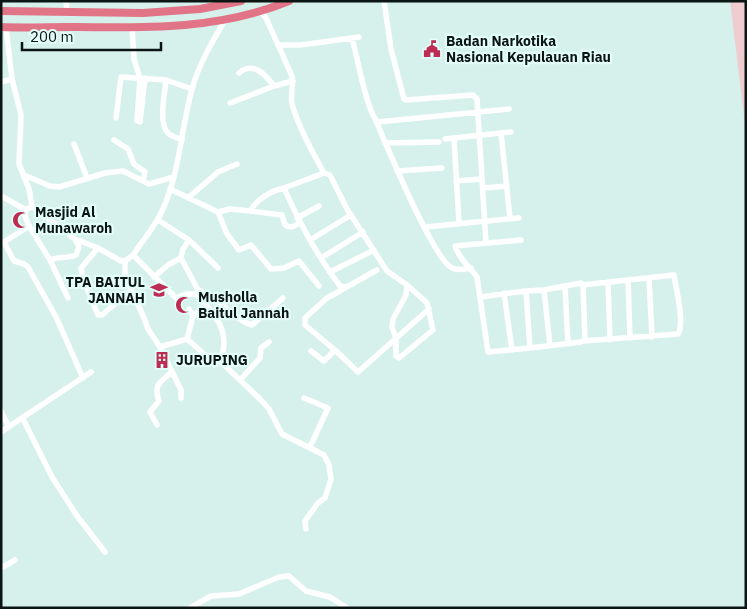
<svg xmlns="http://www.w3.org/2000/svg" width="747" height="609" viewBox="0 0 747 609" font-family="'IBM Plex Sans',sans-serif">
<rect width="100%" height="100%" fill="#d6f1ec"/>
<!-- green -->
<path fill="#efcccf" d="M730,1h16v131z"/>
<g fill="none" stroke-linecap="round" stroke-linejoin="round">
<!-- minor -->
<path stroke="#fff" stroke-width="5.5" d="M66,1l1,12
M384,1l7,48 13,50 2,1 67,-5 4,4 9,144
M261,12l5,6 26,58c2,9 -2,19 0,28 7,24 20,47 32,69
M225,20c-13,22 -26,44 -33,69 -11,40 -12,83 -30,122 -7,16 -20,30 -29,44l43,43 10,-4h10c19,19 36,39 24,67l41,39 8,9 13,25 42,21 5,10 2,14 -6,19 -7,5 -13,18 1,8
M132,27l2,32 6,19 -3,43 3,1 5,-44
M352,38c5,17 15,76 26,84l131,-13
M278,45h23l58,-8
M239,73c14,-12 26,1 35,13
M166,80c-1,13 -8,43 2,53 3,3 10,5 14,7
M1,82l11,-3
M230,103l44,-17 19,-5
M116,118l5,-41 45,3 26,9
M376,121c11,25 57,138 76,147 6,3 13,1 19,0
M501,133l9,85
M454,138l5,85
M445,139l66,-7
M114,140l14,9 6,15 11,8 -2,9
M385,143l54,-1
M74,144l13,34
M397,171l45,-3
M24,175l26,11 9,1 46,-14 18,-2 26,13 25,-7
M456,181l26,-2
M483,188l24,-2
M170,189l48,23 12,-3 20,2c7,-12 21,-20 34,-23
M1,196l25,14 6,-4 -3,-17 -10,-25 2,-49 -9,-36 -6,-52
M188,198l30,-26 19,-8
M32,206l43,33 23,9 23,13h4l8,-6
M26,210l-1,6 4,10 -25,16 10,19 10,3 4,3 28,50 27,61
M250,211l32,4 3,10c6,4 9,1 15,-2
M218,212l9,22 12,16 12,-5 20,24 13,-1 15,-7 20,25
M297,218l22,-12
M29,226l21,34 18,38
M425,227l94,-9
M189,240l29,28
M310,240l41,-25
M521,240l-66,6c4,13 14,20 22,31l11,75 42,-4
M98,248l-17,20 2,11 15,36h4l29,-25
M181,258l17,32 -1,3
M321,258l42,-26
M50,260c9,-4 17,-1 26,-5l3,-8 -4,-8
M125,261v15l19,42 4,11 12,18 21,43v8
M377,270l-50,28 -22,20v7l30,25 23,22 71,-63
M330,272l44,-22
M154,277l14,-12 13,-7 2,-9 6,-9 -31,-20
M649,278l3,59
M628,280l2,58
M608,282l2,58
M582,285l92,-10c2,14 11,48 4,59l-95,7
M346,287l-6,-1c-23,-30 -41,-64 -56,-98l40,-15 6,2 17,34 40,62 20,14 20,18 6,27 -34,28 -3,-2v-17l-4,-12 1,-8 13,-24 1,-10
M565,287l3,56
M198,290c22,6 33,29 54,35l31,-27
M544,290l6,56
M504,293l8,57
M480,297l46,-6 4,57 51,-6 4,-2 -2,-54 -2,-3 -37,7 -18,1
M189,309l4,7 14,-11
M187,339l26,23 7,-1
M160,347l27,-8 6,-23
M311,351l13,10 11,-11
M240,380l20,-22 1,-10 8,-6
M304,398l24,10 -18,39
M1,411l8,16
M23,419l29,58 25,39 28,36
M157,425l-7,-13 9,-11c-6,-16 1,-19 13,-29
M1,432l90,-60
M1,568l14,-8
M190,608l21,-12 28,-2 40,-17 10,-1 17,15 24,6 17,11"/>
<!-- highway -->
<path stroke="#e17486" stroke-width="8" d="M1,11l142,2 57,-4 41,-8
M1,27c23,1 46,0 69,0 75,1 149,3 219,-26"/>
</g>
<!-- icons -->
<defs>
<g id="civic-bare" transform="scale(1.35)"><path d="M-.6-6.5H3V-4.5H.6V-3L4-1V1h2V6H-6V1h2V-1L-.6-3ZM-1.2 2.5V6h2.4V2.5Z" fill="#bc2c53" stroke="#e3fef9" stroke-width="2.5" paint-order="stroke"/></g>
<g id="mosque-bare" transform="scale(1.35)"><path d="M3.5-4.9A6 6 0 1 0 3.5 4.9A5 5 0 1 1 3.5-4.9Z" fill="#bc2c53" stroke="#e3fef9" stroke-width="2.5" paint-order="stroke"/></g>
<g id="school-bare" transform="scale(1.35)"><path d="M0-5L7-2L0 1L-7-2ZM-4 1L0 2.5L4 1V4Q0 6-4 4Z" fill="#bc2c53" stroke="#e3fef9" stroke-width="2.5" paint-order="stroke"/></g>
<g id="building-bare" transform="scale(1.35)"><path d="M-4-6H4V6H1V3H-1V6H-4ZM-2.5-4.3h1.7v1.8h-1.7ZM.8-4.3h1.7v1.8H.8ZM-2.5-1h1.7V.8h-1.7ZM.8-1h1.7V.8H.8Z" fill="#bc2c53" stroke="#e3fef9" stroke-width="2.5" paint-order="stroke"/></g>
</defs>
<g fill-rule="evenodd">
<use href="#civic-bare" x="432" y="49"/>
<use href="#mosque-bare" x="21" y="220"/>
<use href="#school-bare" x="159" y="290"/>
<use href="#mosque-bare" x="184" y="305"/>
<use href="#building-bare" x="162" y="360"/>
</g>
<g text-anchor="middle" stroke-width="4.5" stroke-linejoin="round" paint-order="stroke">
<!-- poi labels -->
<g font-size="14" font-weight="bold" fill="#0b1513" stroke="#e3fef9" text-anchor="start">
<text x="446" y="46">Badan Narkotika<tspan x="446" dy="16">Nasional Kepulauan Riau</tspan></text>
<text x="35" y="217">Masjid Al<tspan x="35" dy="16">Munawaroh</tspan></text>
<text x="145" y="287" text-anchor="end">TPA BAITUL<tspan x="145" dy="16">JANNAH</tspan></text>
<text x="198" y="302">Musholla<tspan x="198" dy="16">Baitul Jannah</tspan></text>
<text x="176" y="365">JURUPING</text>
</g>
</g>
<!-- border -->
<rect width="747" height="609" fill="none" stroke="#0b1513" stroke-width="5"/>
<!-- scale -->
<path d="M22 42v8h139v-8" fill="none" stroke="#0b1513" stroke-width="2.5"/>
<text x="30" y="42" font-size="15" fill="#0b1513" stroke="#e3fef9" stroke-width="4" paint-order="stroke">200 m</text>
</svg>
